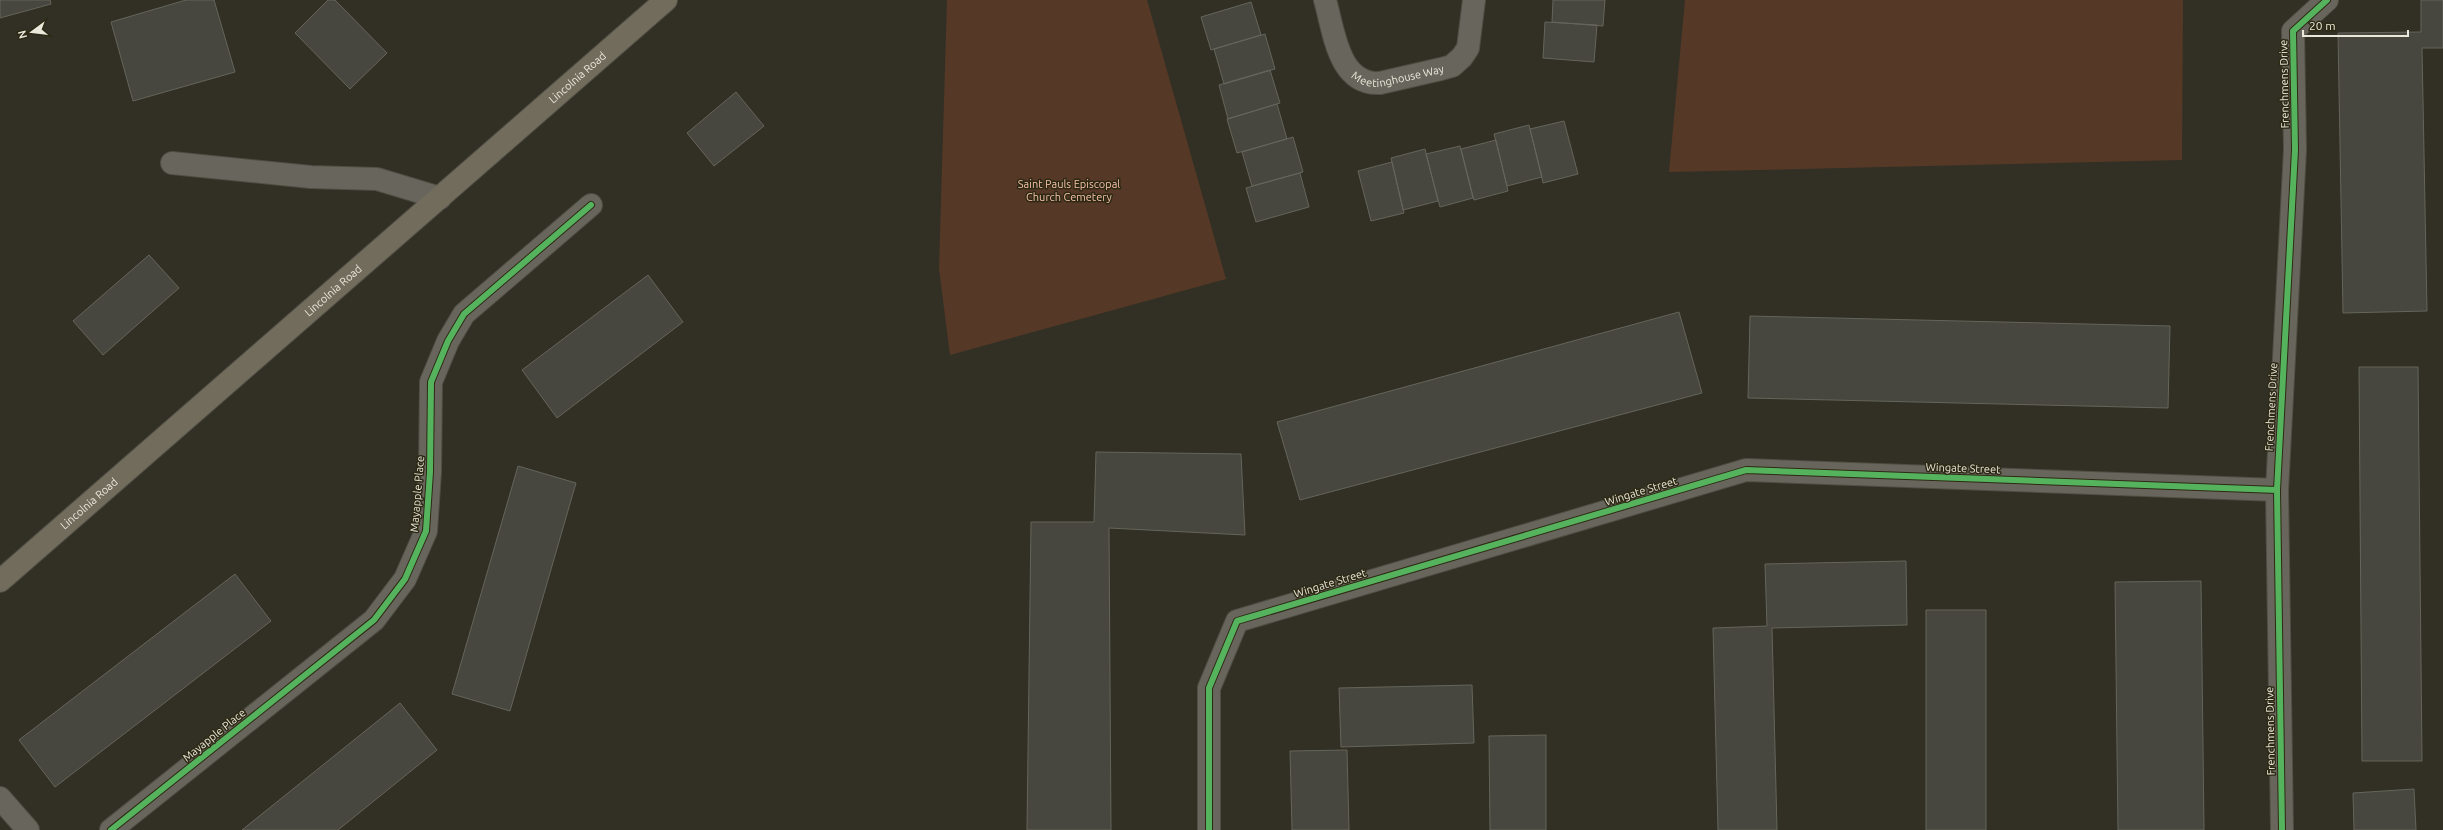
<svg xmlns="http://www.w3.org/2000/svg" width="2443" height="830" viewBox="0 0 2443 830" font-family="Ubuntu,sans-serif">
<rect width="100%" height="100%" fill="#323025"/>
<!-- green -->
<path fill="#563826" d="M947,0h200l79,279 -276,76 -11,-86z
M1685,0h498l-1,160 -513,12z"/>
<!-- building -->
<path fill="#48473f" stroke="#64655b" d="M0,0h50l1,4 -51,14z
M186,0h28l21,72 -102,29 -22,-79z
M328,0h7l52,53 -37,36 -55,-56z
M1553,0h52l-2,26 -51,-4z
M2421,0h22v48h-21l5,263 -84,2 -5,-280 83,-1z
M1251,2l10,33 -50,15 -10,-33z
M1545,22l52,3 -3,37 -51,-4z
M1265,34l10,35 -51,15 -10,-35z
M1270,70l10,33 -52,16 -9,-34z
M736,92l28,34 -50,40 -27,-33z
M1277,104l10,35 -50,14 -10,-34z
M1564,121l14,53 -35,9 -13,-54z
M1529,125l13,52 -35,9 -13,-52z
M1293,137l10,35 -51,14 -10,-34z
M1496,140l12,51 -34,9 -13,-51z
M1460,146l13,52 -33,9 -14,-53z
M1425,149l13,52 -35,9 -12,-52z
M1392,162l12,51 -33,8 -13,-50z
M1300,173l9,34 -53,15 -10,-34z
M149,255l30,33 -76,67 -30,-34z
M648,275l35,47 -126,96 -35,-48z
M1679,312l23,81 -402,107 -23,-78z
M1750,316l420,10 -2,82 -420,-10z
M2359,367h59l4,394h-60z
M1096,452l145,2 4,81 -136,-7 2,302h-84l4,-308h63z
M518,466l58,17 -66,228 -58,-17z
M1906,561l1,64 -135,3 5,202h-59l-5,-202 54,-2 -2,-62z
M235,574l36,47 -216,166 -36,-47z
M2201,581l3,249h-86l-3,-248z
M1926,610h60v220h-60z
M1472,685l2,58 -133,4 -2,-59z
M400,703l37,47 -99,80h-96z
M1546,735v95h-56l-1,-94z
M1347,750l2,80h-57l-2,-79z
M2414,789l2,41h-62l-1,-37z"/>
<g fill="none" stroke-linecap="round" stroke-linejoin="round">
<!-- minor casing -->
<g stroke="#4f4e44" stroke-width="24">
<g id="minor">
<path id="s1" d="M1325,0c9,31 13,85 55,83l61,-14 11,-3 10,-9 6,-9 6,-48"/>
<path d="M172,163l139,14 66,2 63,19"/>
<path d="M0,798l28,32"/>
<path d="M111,830l263,-210 31,-41 21,-48 4,-59 1,-90 17,-41 16,-27 127,-109"/>
<path d="M1209,830v-142l28,-67 509,-151 531,20"/>
<path d="M2282,830l-5,-340 18,-340 -2,-119 34,-31"/>
</g>
</g>
<!-- major casing -->
<g stroke="#4f4e44" stroke-width="24">
<g id="major">
<path id="s2" d="M0,581l666,-581"/>
</g>
</g>
<!-- minor -->
<use href="#minor" stroke="#68665c" stroke-width="22"/>
<!-- major -->
<use href="#major" stroke="#726c5d" stroke-width="22"/>
<!-- cycleway casing -->
<g stroke="#2d2915" stroke-width="8">
<path id="cycleway" d="M111,830l263,-210 31,-41 21,-48 4,-59 1,-90 17,-41 16,-27 127,-109
M1209,830v-142l28,-67 509,-151 531,20
M2282,830l-5,-340 18,-340 -2,-119 34,-31"/>
</g>
<!-- cycleway -->
<use href="#cycleway" stroke="#56b35d" stroke-width="6"/>
</g>
<g text-anchor="middle" stroke-width="3" stroke-linejoin="round" paint-order="stroke">
<!-- street labels -->
<g font-size="11" fill="#eae8db" stroke="#2d2915">
<text dy="4" stroke="none"><textPath href="#s1" startOffset="127">Meetinghouse Way</textPath></text>
<text dy="4" stroke="none"><textPath href="#s2" startOffset="766">Lincolnia Road</textPath></text>
<text transform="translate(2284 84) rotate(-91)" y="4">Frenchmens Drive</text>
<text dy="4" stroke="none"><textPath href="#s2" startOffset="442">Lincolnia Road</textPath></text>
<text transform="translate(2271 407) rotate(-87)" y="4">Frenchmens Drive</text>
<text transform="translate(1963 468) rotate(2)" y="4">Wingate Street</text>
<text transform="translate(1641 491) rotate(-17)" y="4">Wingate Street</text>
<text transform="translate(417 494) rotate(-85)" y="4">Mayapple Place</text>
<text dy="4" stroke="none"><textPath href="#s2" startOffset="118">Lincolnia Road</textPath></text>
<text transform="translate(1330 583) rotate(-17)" y="4">Wingate Street</text>
<text transform="translate(2270 731) rotate(-91)" y="4">Frenchmens Drive</text>
<text transform="translate(214 735) rotate(-39)" y="4">Mayapple Place</text>
</g>
<!-- park labels -->
<g font-size="11" fill="#f7c2a6" stroke="#2d2915">
<text x="1069" y="188">Saint Pauls Episcopal<tspan x="1069" dy="13">Church Cemetery</tspan></text>
</g>
</g>
<!-- north arrow -->
<g transform="translate(32 32) rotate(255)" stroke="#2d2915" stroke-width="3" paint-order="stroke">
<path d="M0-3L7 15L0 10L-7 15Z" fill="#eae8db"/>
<text y="-6" font-size="11" font-weight="bold" text-anchor="middle" fill="#eae8db">N</text>
</g>
<!-- scale -->
<path d="M2303 30v6h105v-6" fill="none" stroke="#eae8db" stroke-width="2"/>
<text x="2309" y="30" font-size="12" fill="#eae8db" stroke="#2d2915" stroke-width="3" paint-order="stroke">20 m</text>
</svg>
